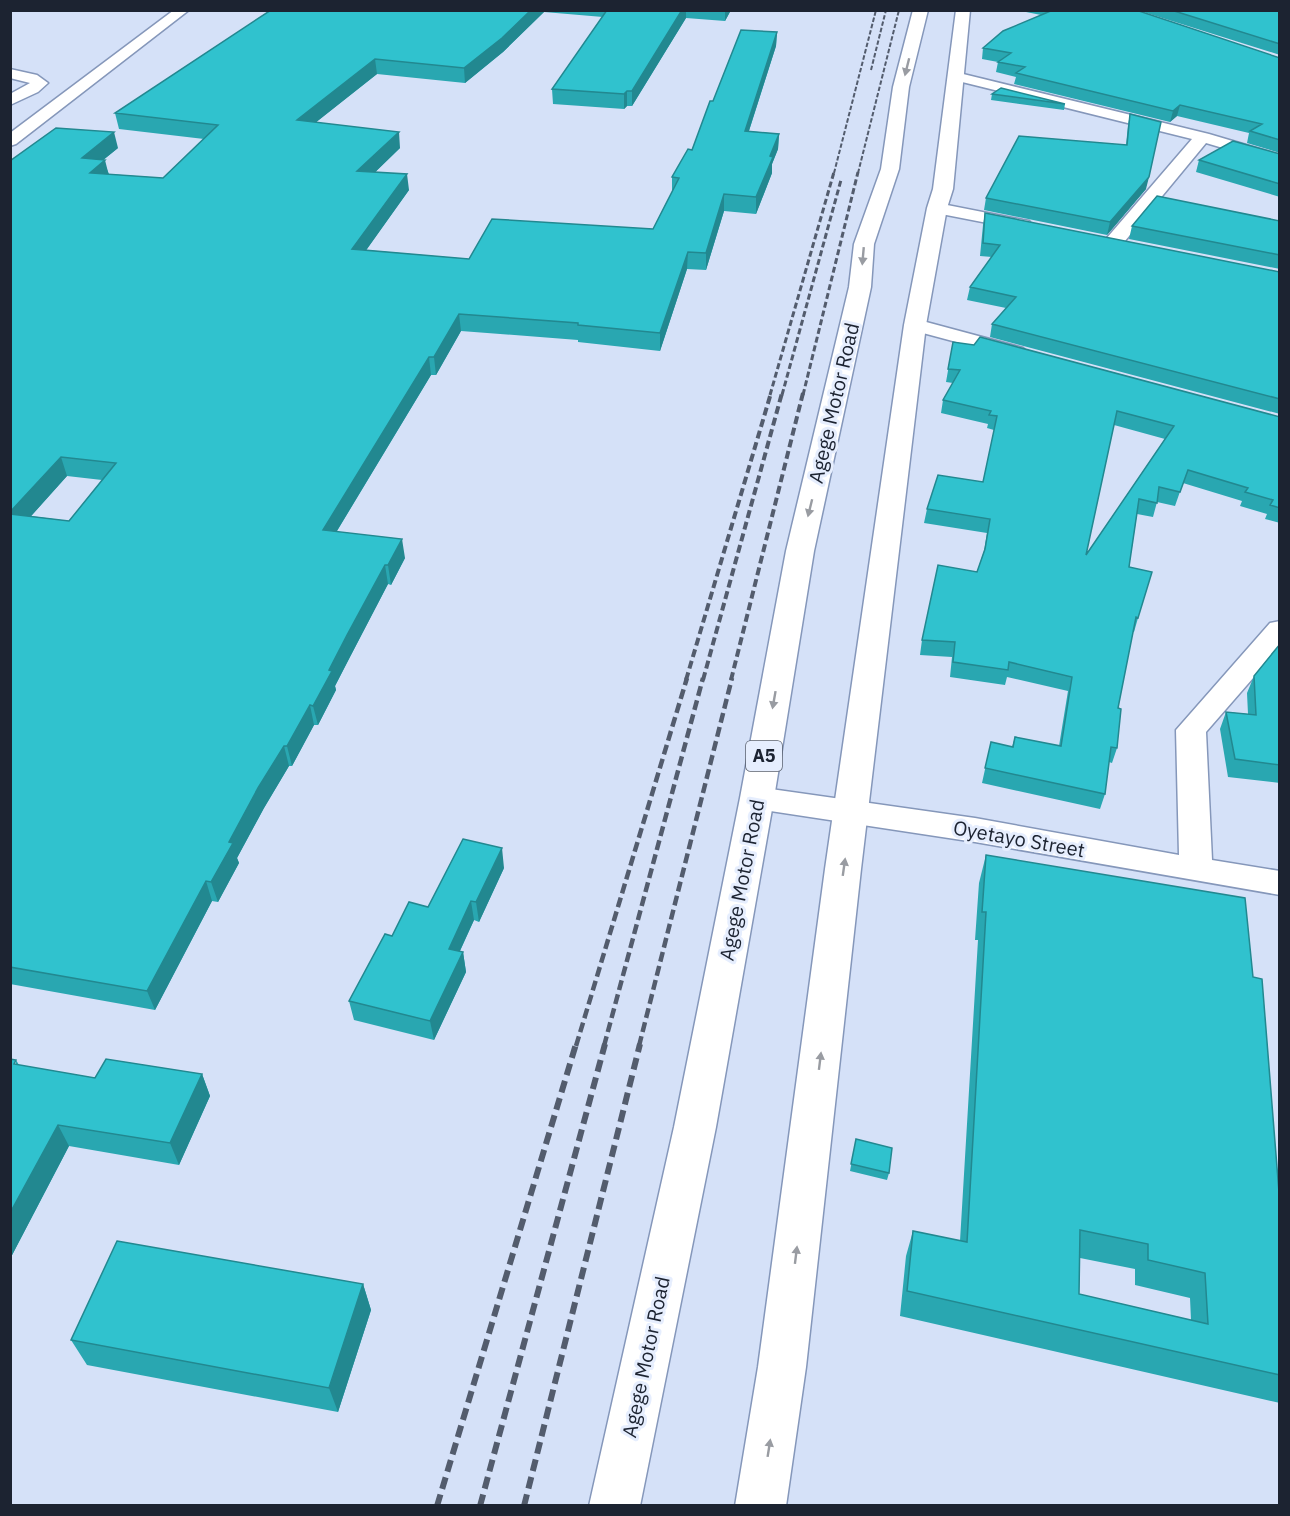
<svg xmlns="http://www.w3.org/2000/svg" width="1290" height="1516" viewBox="0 0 1290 1516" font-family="'IBM Plex Sans',sans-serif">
<rect width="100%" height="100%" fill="#d5e1f8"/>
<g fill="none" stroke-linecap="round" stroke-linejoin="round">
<!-- minor casing -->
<g stroke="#8597ba" stroke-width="3">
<path id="minor" d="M174,10h15l-173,134 -6,2v-13z
M10,69l27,6 11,8 -10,9 -28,13v-11l20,-11 -20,-5z
M955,72l254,62 71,21v10l-74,-22 -86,104h-14l-2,-4 2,-4 86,-100 -242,-60 -2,-3z
M937,203l86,17 6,1 3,4 -3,4 -6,1 -92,-18 -3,-4 3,-4z
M915,319l108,29 4,4 -4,4 -7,2 -108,-29 -3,-4 3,-4z
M1280,621v26l-74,85 6,128 68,11v24l-305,-53 -218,-33 -11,-3 -4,-8 4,-8 11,-3 218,31 204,37 -3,-125 94,-107z"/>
</g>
<!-- highway casing -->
<g stroke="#8597ba" stroke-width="3">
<path id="highway" d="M913,10h15l-19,77 -10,82 -25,75 -3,43 -57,264 -40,247 -58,329 -76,379h-51l85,-379 66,-329 46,-247 63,-264 5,-43 27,-75 12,-82z
M956,10h14l-17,179 -6,19 -21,117 -65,544 -55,498 -20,139h-51l23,-139 67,-498 79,-544 23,-117 6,-19z"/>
</g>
<!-- minor -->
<use href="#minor" fill="#fff" fill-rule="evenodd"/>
<!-- highway -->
<use href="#highway" fill="#fff" fill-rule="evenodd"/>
<!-- rail-far4 -->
<path stroke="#535c6d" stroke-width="2" stroke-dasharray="4.5 2" stroke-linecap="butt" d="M871,70l15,-60
M834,173l42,-163
M858,173l41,-163"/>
<!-- rail-far3 -->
<path stroke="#535c6d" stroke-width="3" stroke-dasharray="6 3" stroke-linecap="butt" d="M770,395l64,-223
M782,395l59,-215
M803,395l55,-223"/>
<!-- rail-far2 -->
<path stroke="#535c6d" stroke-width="4" stroke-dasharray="8 4" stroke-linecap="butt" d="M686,680l85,-287
M703,680l79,-287
M731,680l72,-287"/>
<!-- rail-far1 -->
<path stroke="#535c6d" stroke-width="4.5" stroke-dasharray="10 4.5" stroke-linecap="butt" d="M576,1046l111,-368
M604,1046l99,-368
M639,1046l93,-368"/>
<!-- rail -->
<path stroke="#535c6d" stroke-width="6" stroke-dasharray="12 6" stroke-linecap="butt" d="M437,1506l139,-462
M480,1506l125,-462
M524,1506l116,-462"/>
</g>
<!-- wall -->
<path fill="#29a7b1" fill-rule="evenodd" d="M271,10h460l-6,11 -39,-3 -54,88h-5l-3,3 -71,-5 -1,-15 51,-72 -59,-5 -41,40 -38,31 -88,-9 -61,48 84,26 -25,24 34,18 -43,60 103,9 184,-30 19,-37v-15l20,-27 21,-49 64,-69 -1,14 -27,85 30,3 -1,15 -6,15v9l-16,41 -32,-3 -18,59 -19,-1 -27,82 -82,-9v-2l-117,-9 -25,44h-5l-94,156 68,27 -14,27 -3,-1 -37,71 -16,31 1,4 -18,35h-4l-22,41h-3l-25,42 -27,50 2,5 -21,39 -6,-1 -57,109 -145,-26v-823l108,-13 -15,12 6,14 54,4 41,-39 -85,-10 -4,-16zM67,476l35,4 -33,41 -38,-5z
M1016,10h120l144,48v95l-33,-10 2,-10 -72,-17 -7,6 -156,-38 2,-7 -20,-5 2,-10 -16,-3 1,-11 58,-33z
M1137,10h143v45z
M992,94l73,10 -1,6 -73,-10z
M1130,114l16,75 -39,46 -123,-25 2,-12 140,-53 2,-20z
M1280,154v43l-84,-25 3,-12z
M985,213l295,59v142l-290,-77 2,-13 14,-16 -39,-8 3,-13 22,-30 -12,-1 3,-31z
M1280,221v48l-151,-30 3,-13z
M953,342l327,75v106l-15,-4 2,-5 -27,-8 2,-5 -59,-18 -8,23 -18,-4 -4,15 -16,-3 -8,53 9,51 -4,14h-1l-15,76 -1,40 -5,15 -3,-1 -4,32 -5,15 -118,-26 9,-41 21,5 3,-10 44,9 9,-55 -61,-14 -2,8 -55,-8 2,-20 -32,-2 2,-15 55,-68 7,-21 3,-18 -63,-10 3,-14 56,-27 11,-52 -7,-2 1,-4 -47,-11 2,-13 10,-17 -7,-1zM1114,425l51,14 -79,116z
M1280,644v139l-52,-6 -8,-48 6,-17 22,2 -1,-21 7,-17z
M986,855l267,122 27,228v198l-380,-87 6,-60 7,-25 47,10 18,-301h-3l4,-57zM1080,1258l55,11v16l55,13 1,22 -112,-26z
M504,868l-25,54 -5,-2 -14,31 3,1 3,20 -32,68 -80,-20 -5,-19 43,-65 36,-29z
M16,1060l3,5 76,13 107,-4 8,22 -31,69 -110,-19 -59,113z
M856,1139l33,34 -2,7 -37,-9z
M363,1284l8,26 -33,102 -251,-47 -16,-25z"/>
<!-- shaded-wall -->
<path fill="#228890" d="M531,10h13v2l-41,40 -38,31 -1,-15z
M682,10h4v8l-54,88v-15z
M725,10h6l-6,11z
M777,32l-1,14 -32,100 1,-15z
M375,59l2,15 -77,61 -3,-15z
M627,91v15l-3,3v-15z
M1180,105l-3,11 -7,6 3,-11z
M114,132l4,16 -32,26 -4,-16z
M399,132l1,16 -40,39 -3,-16z
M779,134l-1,15 -6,15v9l-16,41v-17l14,-41z
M105,160l4,16 -19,-3z
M407,174l2,16 -54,76 -3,-17z
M1149,177l-3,12 -39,46 3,-13z
M724,194v17l-18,59v-17z
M688,252l-1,17 -27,82v-18z
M459,314l2,17 -25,44 -2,-18z
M429,357l2,18 -105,174 -3,-19z
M61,457l6,19 -51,57 -6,-15v-6z
M402,539l3,19 -14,27 -3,-20z
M385,565l3,19 -37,71 -16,31 1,4 -18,35 -5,-19 16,-36 18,-35z
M310,705l4,20 -22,41 -5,-20z
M284,746l5,20 -25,42 -27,50 2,5 -21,39 -7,-20 18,-40 29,-54z
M502,848l2,20 -25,54 -3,-20z
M206,881l6,20 -57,109 -8,-19z
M471,901l3,19 -22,48 -3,-19z
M463,952l3,20 -32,68 -4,-19z
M202,1074l8,22 -31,69 -9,-22z
M58,1125l11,21 -59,113v-46z
M363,1284l8,26 -33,102 -9,-24z"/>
<!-- building -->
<path fill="#30c2ce" stroke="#228890" stroke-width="1.5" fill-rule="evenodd" d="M271,10h260l-29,28 -38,30 -89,-9 -78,61 102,12 -42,39 50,3 -55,75 117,10 23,-40 161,10 26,-51 -7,-1 16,-28 4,1 18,-49h3l28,-71 36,2 -32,99 34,3 -9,22 3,1 -17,40 -32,-3 -18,59 -18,-1 -28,81 -82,-8v-2l-119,-9 -25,43h-5l-106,173 79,9 -14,26h-3l-38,70 -18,35 3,1 -19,35 -3,-1 -23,41h-3l-26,42 -29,54 4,1 -22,39 -5,-1 -59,110 -137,-24v-453l59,7 47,-58 -55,-6 -51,55v-351l46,-33 58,4 -32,26 23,2 -15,13 73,5 55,-53 -103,-12z
M607,10h75l-50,81h-5l-3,3 -72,-5z
M1053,10h83l144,48v82l-30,-9 12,-7 -82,-19 -7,6 -157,-38 9,-6 -27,-5 13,-9 -28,-5 20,-17z
M1171,10h109v34z
M1001,88l64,16 -73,-10z
M1130,114l31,8 -12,55 -39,45 -124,-24 33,-62 108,9z
M1233,141l47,13v30l-81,-24z
M1157,196l123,25v34l-148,-29z
M985,213l295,59v127l-288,-75 24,-27 -46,-10 30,-42 -17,-2z
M980,337l300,80v91l-10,-3 3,-5 -28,-8 3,-4 -60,-18 -8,22 -21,-5 -2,16 -18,-4 -10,68 23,5 -14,46 -2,-1 -18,91 3,1 -4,39 -6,-1 -6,47 -120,-26 6,-26 22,5 2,-10 46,9 11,-69 -63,-15 -1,8 -55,-8 2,-20 -33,-2 16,-75 39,7 8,-23 5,-30 -63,-10 11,-34 45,7 14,-66 -8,-1 2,-4 -48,-11 17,-30 -12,-1 5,-27 21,3zM1117,411l57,15 -88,129z
M1280,644v121l-45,-6 -9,-47 30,3 -2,-39z
M463,839l39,9 -26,54 -5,-1 -22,48 14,3 -33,69 -81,-20 36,-67 7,2 17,-34 19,5z
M986,855l259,43 8,79 9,2 18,226v170l-373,-84 6,-60 54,11 19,-330h-4zM1080,1230l68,14v16l57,13 3,51 -129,-30z
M10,1059l6,1 -2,4 81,14 11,-19 96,15 -32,69 -112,-18 -48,88z
M856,1139l36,9 -3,25 -38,-9z
M117,1241l246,43 -34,104 -258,-48z"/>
<!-- one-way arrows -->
<defs><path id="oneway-solid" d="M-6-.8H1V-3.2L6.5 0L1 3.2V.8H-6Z" transform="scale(1.5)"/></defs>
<g fill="#999ca2">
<use href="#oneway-solid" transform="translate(907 67) rotate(104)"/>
<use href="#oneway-solid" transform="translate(863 256) rotate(95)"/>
<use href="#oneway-solid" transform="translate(810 508) rotate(104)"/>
<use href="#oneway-solid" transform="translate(774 700) rotate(100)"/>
<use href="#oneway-solid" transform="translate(844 867) rotate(-82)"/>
<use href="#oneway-solid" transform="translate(820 1061) rotate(-83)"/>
<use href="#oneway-solid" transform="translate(796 1255) rotate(-83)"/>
<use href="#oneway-solid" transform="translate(769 1448) rotate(-81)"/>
</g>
<g text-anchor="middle" stroke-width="6" stroke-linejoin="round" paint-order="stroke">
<!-- shield labels -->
<rect fill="#e6eefe" stroke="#59606e" stroke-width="1.5" x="746" y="741" width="36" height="30" rx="4.5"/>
<g font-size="18" font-weight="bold" fill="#1c2331">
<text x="764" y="762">A5</text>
</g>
<!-- street labels -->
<g font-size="20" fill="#1c2331" stroke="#e6eefe">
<text transform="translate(834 403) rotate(-77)" y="7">Agege Motor Road</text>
<text transform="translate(1019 839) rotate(10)" y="7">Oyetayo Street</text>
<text transform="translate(742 880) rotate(-79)" y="7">Agege Motor Road</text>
<text transform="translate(646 1357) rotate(-78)" y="7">Agege Motor Road</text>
</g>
</g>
<!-- border -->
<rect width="1290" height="1516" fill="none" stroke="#1c2331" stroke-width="24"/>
</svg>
